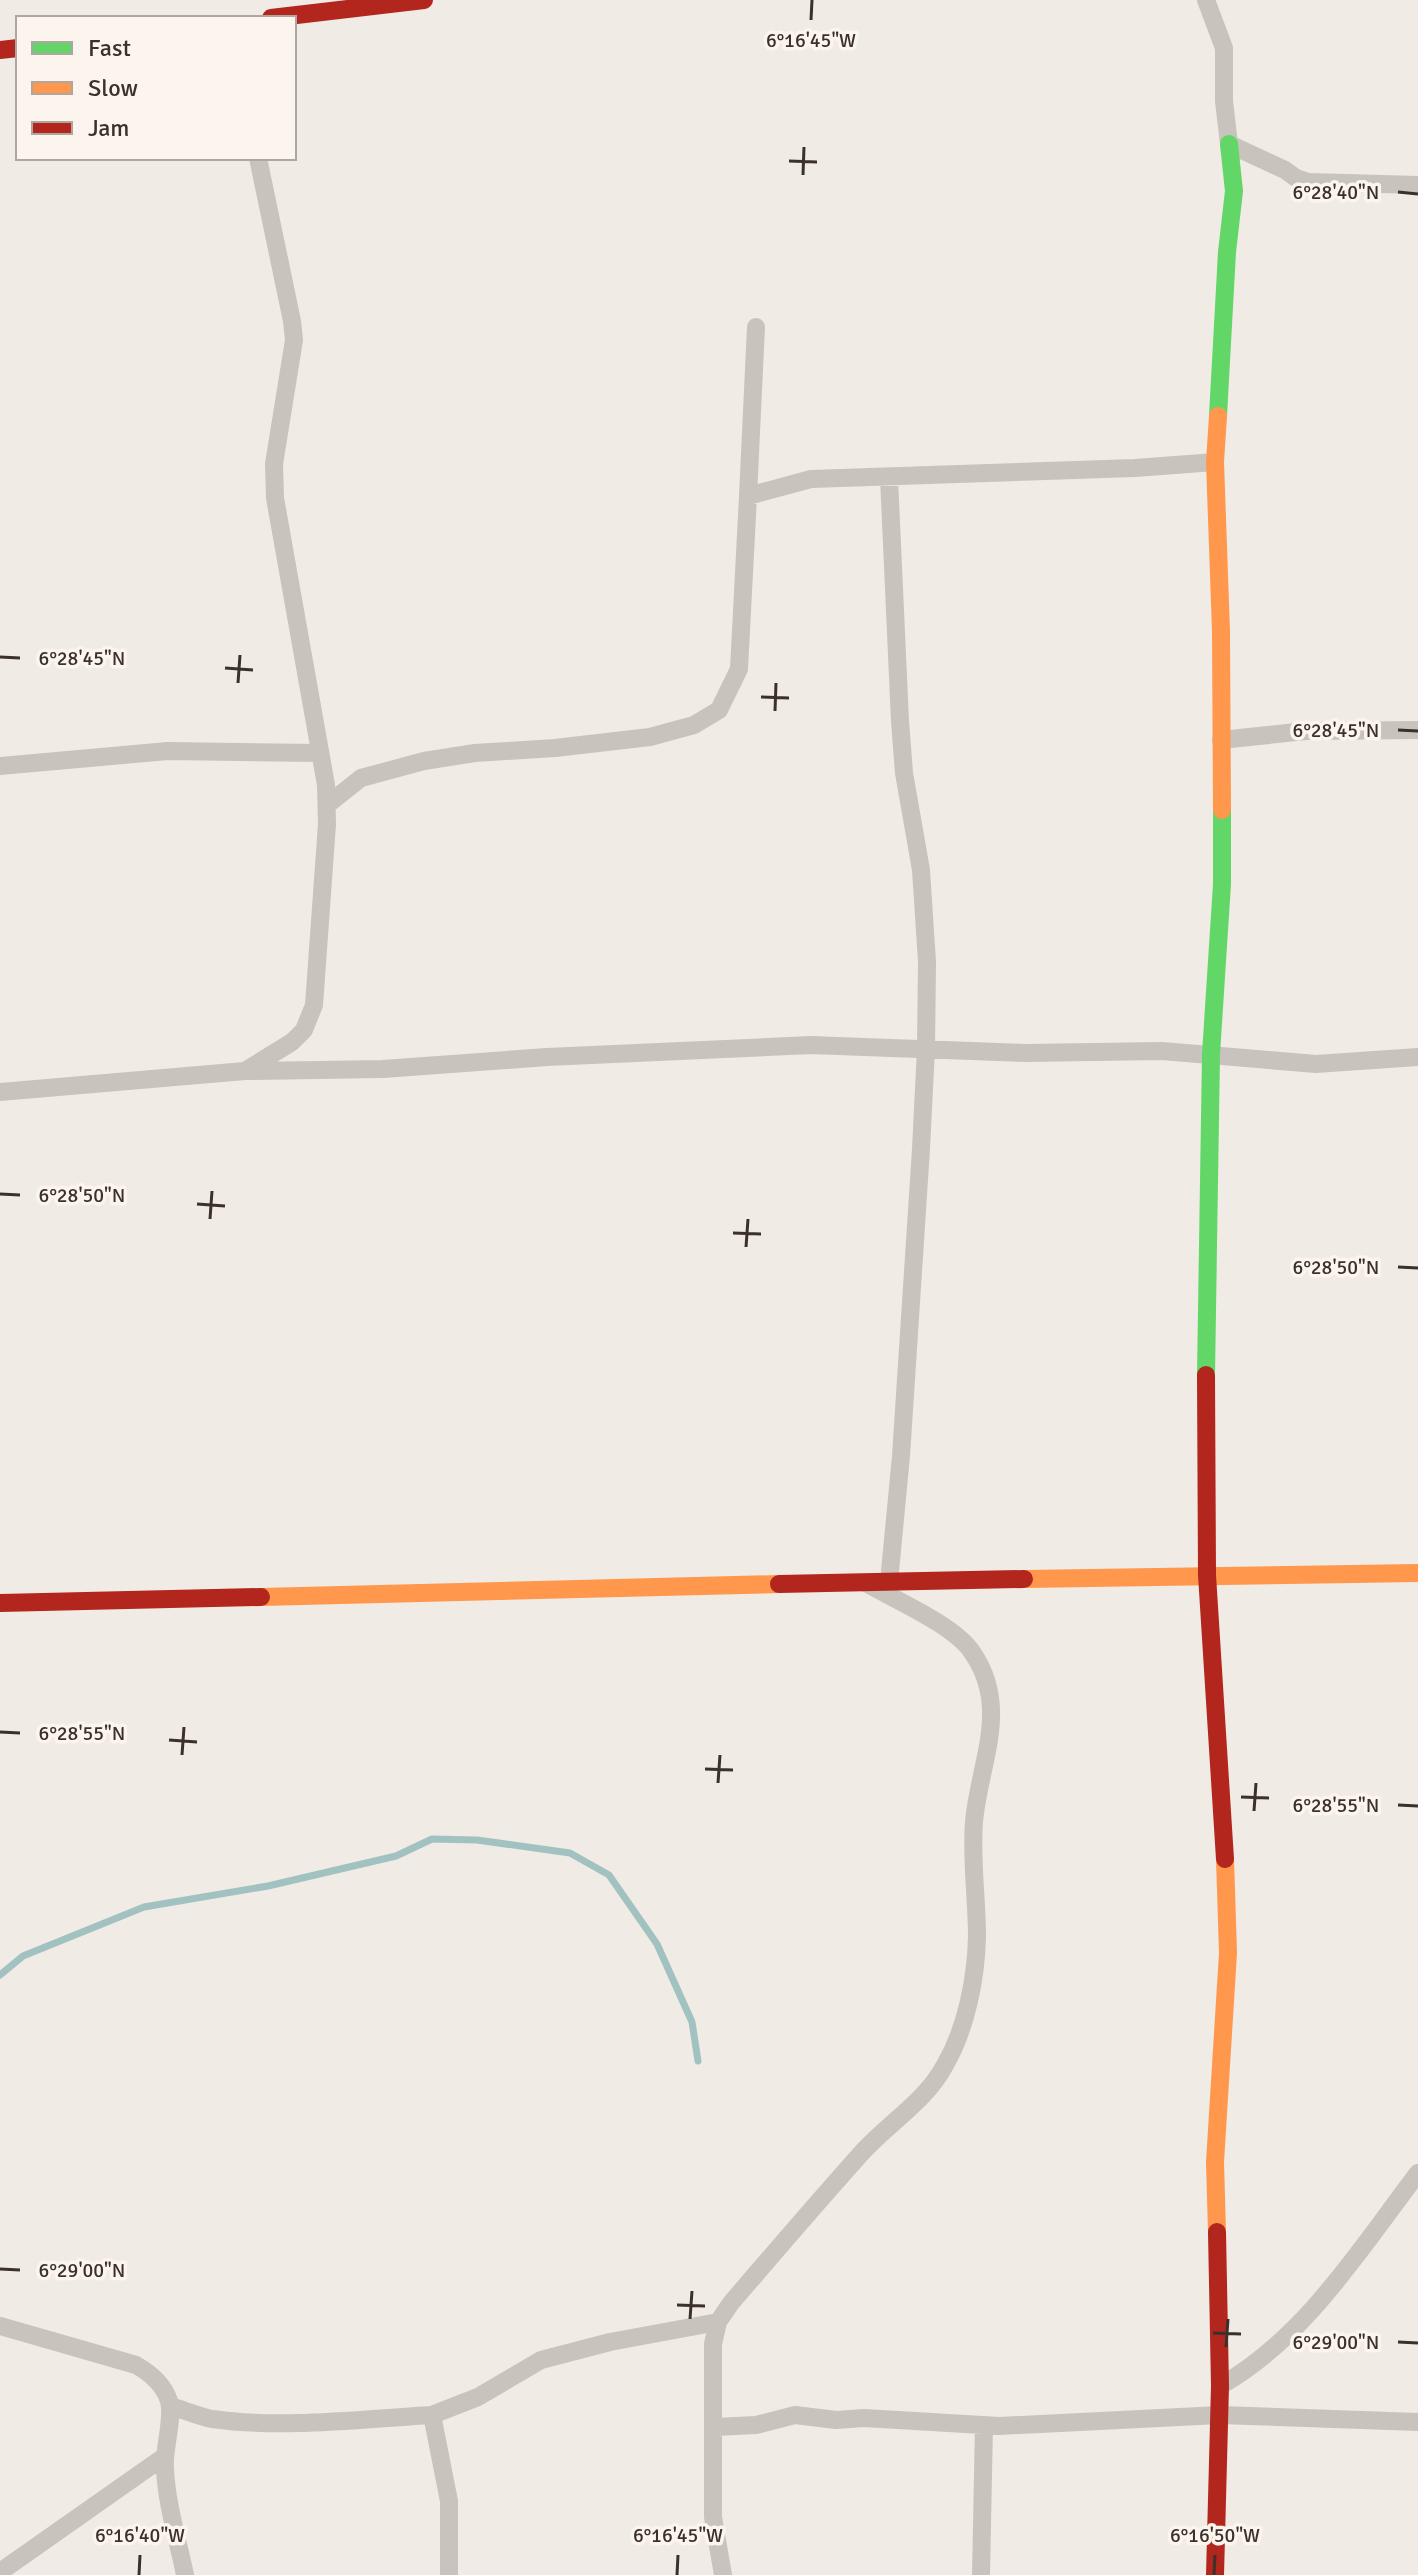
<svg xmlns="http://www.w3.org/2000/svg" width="1418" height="2575" viewBox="0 0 1418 2575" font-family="Signika,sans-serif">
<rect width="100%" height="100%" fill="#f0ebe5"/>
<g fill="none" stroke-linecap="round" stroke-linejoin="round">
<!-- stream -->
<path stroke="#a1c2c1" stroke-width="7" d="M0,1975l23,-19 121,-49 124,-21 128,-30 36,-17 45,1 93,13 39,22 48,69 35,78 6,39"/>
<!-- street -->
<path stroke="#c9c3be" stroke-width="18" d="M1206,0l18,48v53l5,43 56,26 11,8 12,4 110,3
M748,496l8,-169
M1221,740l85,-9 112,-1
M0,766l168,-15 151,2
M327,805l34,-27 63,-17 51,-8 80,-5 95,-11 44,-12 25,-15 20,-41 9,-173 63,-17 324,-11 80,-6
M248,1071l135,-2 164,-12 264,-12 215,8 136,-2 154,13 102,-7
M0,1092l245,-21 47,-29 12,-12 10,-25 13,-181 -1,-39 -51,-287 -1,-34 20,-124 -2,-19 -34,-163
M889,1582l12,-126 20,-307 5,-100 1,-87 -6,-92 -17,-97 -4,-52 -11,-243
M0,2326l136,39c14,8 28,20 33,36 5,18 -6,49 -4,69 2,36 13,70 20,105
M1220,2386c85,-48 140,-137 198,-213
M170,2406c14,4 28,10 42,13 70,10 149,0 220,-4l17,86v74
M432,2415l46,-18 63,-37 69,-18 108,-20
M715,2427l41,-2 39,-10 41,5 28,-2 135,8 220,-11 199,7
M0,2572l165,-116
M723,2575l-10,-58v-173l5,-22 13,-19c42,-49 84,-98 127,-146 27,-32 67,-54 87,-92 21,-36 31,-86 32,-128 0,-38 -6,-77 -3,-115 5,-59 37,-114 -2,-170 -18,-27 -77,-52 -106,-69
M981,2575l3,-150"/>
<!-- fast -->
<path stroke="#63d668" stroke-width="18" d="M1218,416l9,-164 7,-61 -5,-47
M1206,1375l5,-321 11,-170v-74"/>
<!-- slow -->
<path stroke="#ff974d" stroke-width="18" d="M1218,416l-3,46 6,169 1,179
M1024,1579l394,-6
M261,1597l518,-13
M1217,2232l-2,-70 13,-209 -3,-94"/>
<!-- jam -->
<path stroke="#b3261e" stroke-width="18" d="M271,18l153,-18
M0,50l18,-2
M1206,1375l1,200 18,284
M779,1584l245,-5
M0,1603l261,-6
M1215,2575l5,-189 -3,-154"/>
</g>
<!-- ticks -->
<path fill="none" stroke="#3b302b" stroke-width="3" d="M811,20l1,-20M789,161l28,1M803,175l1,-28M1398,192l20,2M0,657l20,1M225,668l28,2M238,683l2,-28M761,697l28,1M775,711l1,-28M1398,730l20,1M0,1194l20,1M197,1204l28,2M210,1219l2,-28M733,1233l28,1M746,1247l2,-28M1398,1267l20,1M0,1732l20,1M169,1740l28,2M182,1755l2,-28M705,1769l28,1M718,1783l2,-28M1241,1797l28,1M1398,1805l20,1M1254,1811l2,-28M0,2269l20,1M677,2305l28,1M690,2319l2,-28M1213,2333l28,1M1398,2342l20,1M1226,2347l2,-28M139,2575l1,-20M677,2575l1,-20M1214,2575l1,-20"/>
<g font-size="20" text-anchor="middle" fill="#3b302b" stroke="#fbf5ee" stroke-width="7" stroke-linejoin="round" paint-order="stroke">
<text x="811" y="47">6°16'45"W</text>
<text x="1336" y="199">6°28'40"N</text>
<text x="82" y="665">6°28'45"N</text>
<text x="1336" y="737">6°28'45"N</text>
<text x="82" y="1202">6°28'50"N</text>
<text x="1336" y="1274">6°28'50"N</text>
<text x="82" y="1740">6°28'55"N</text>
<text x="1336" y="1812">6°28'55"N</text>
<text x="82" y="2277">6°29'00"N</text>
<text x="1336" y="2349">6°29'00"N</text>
<text x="140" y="2542">6°16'40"W</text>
<text x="678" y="2542">6°16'45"W</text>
<text x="1215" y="2542">6°16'50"W</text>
</g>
<!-- legend -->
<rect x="16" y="16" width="280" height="144" fill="#fbf5ee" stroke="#aea6a0" stroke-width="2"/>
<rect x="32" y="42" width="40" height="12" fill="#63d668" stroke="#aea6a0" stroke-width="2"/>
<text x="88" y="56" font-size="24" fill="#3b302b">Fast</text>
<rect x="32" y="82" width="40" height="12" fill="#ff974d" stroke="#aea6a0" stroke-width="2"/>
<text x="88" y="96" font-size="24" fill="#3b302b">Slow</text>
<rect x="32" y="122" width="40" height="12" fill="#b3261e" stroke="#aea6a0" stroke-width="2"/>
<text x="88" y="136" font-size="24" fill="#3b302b">Jam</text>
</svg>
